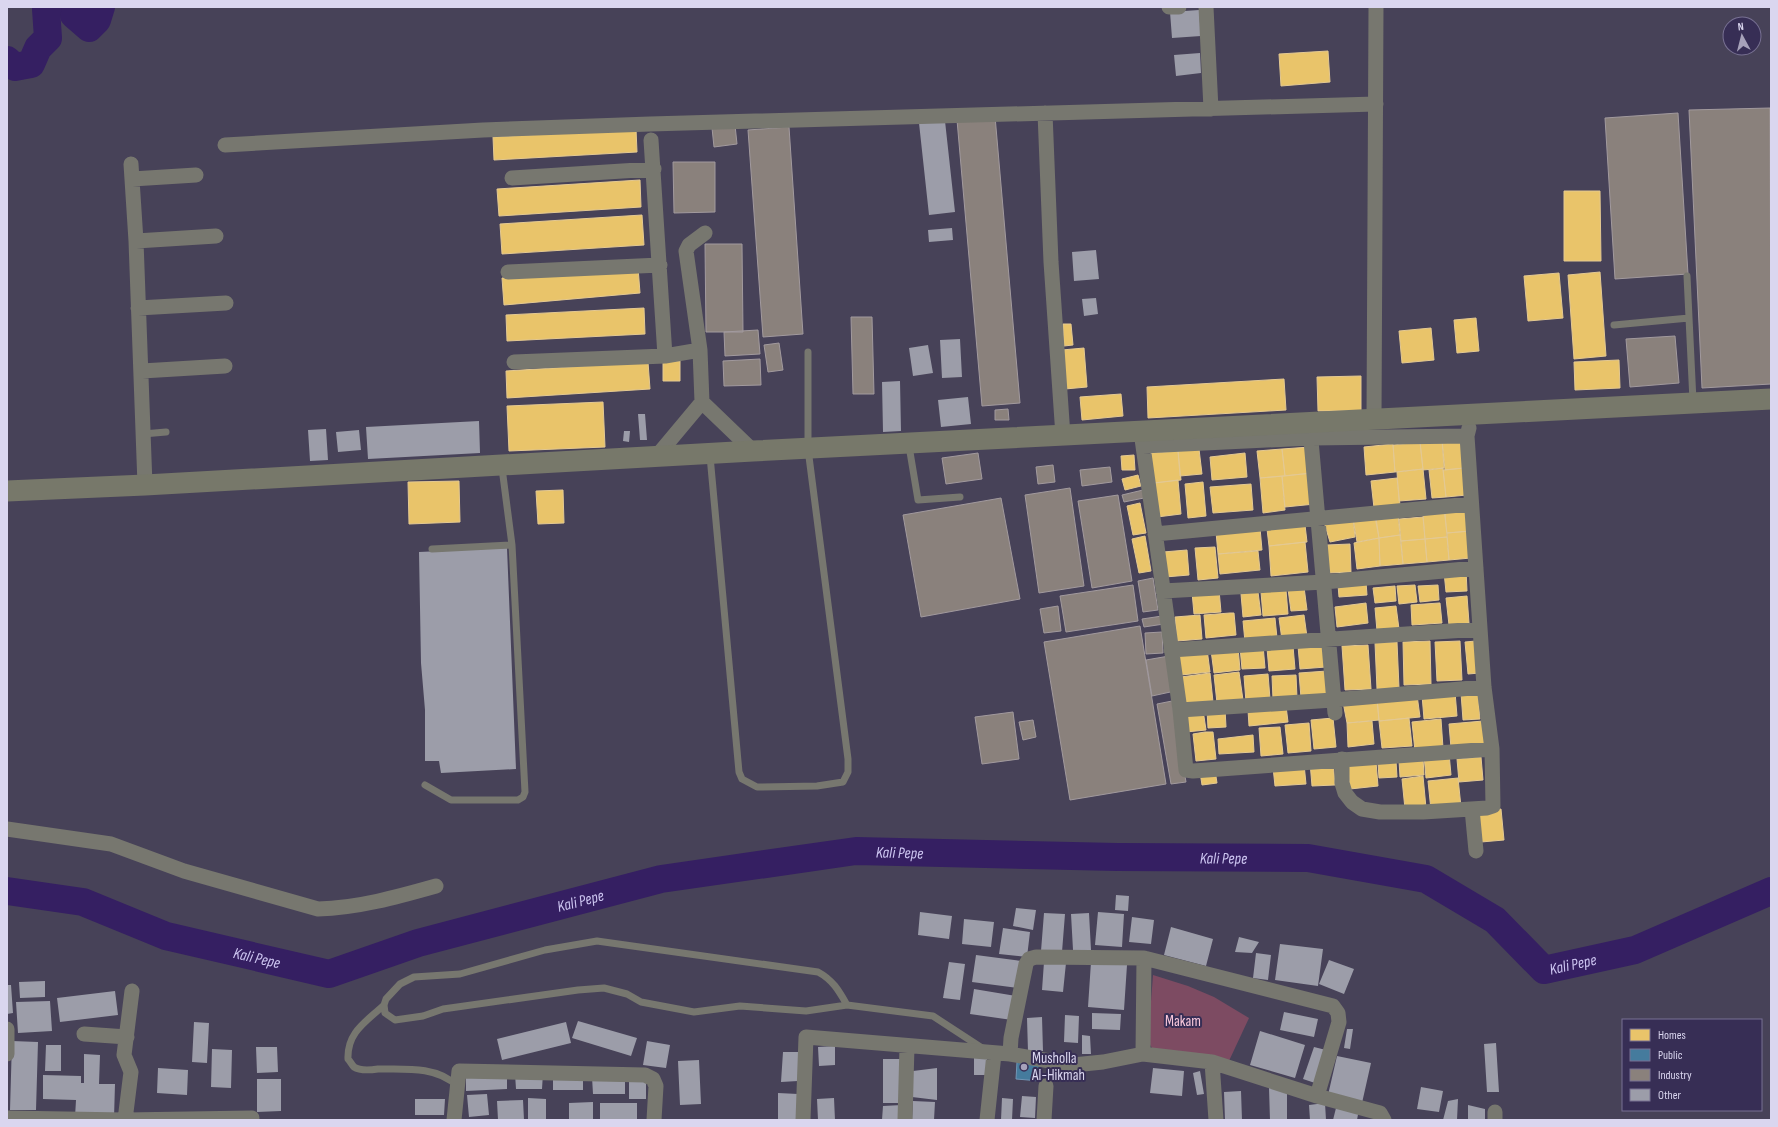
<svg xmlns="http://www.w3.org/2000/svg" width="1778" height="1127" viewBox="0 0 1778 1127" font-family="'Sofia Sans Condensed',sans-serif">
<rect width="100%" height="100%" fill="#474258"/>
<!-- green -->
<path fill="#7d4b62" d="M1153,975l35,11 26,11 35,21 -21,45 -76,-15 -4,-7z"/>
<!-- homes -->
<path fill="#e9c46a" stroke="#e4c992" d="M1328,51l2,31 -49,4 -2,-32z
M636,129l1,23 -143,8 -1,-23z
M640,180l1,27 -142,9 -2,-27z
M1564,191h36l1,70h-37z
M642,215l2,30 -142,9 -2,-30z
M638,267l2,26 -136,12 -2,-27z
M1600,272l6,84 -32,3 -6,-84z
M1559,273l4,45 -35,3 -4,-45z
M644,308l1,26 -138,7 -1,-26z
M1476,318l3,33 -22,2 -3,-33z
M1063,324h8l2,21 -9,1z
M1431,328l3,32 -32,3 -3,-32z
M1084,348l3,39 -22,2 -3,-39z
M1619,360l1,28 -45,2 -1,-28z
M663,361h17v20h-17z
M648,362l2,27 -143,9 -1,-27z
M1361,376v35h-43l-1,-34z
M1284,379l2,31 -138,8 -1,-31z
M1121,394l2,22 -41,4 -2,-23z
M603,402l2,45 -96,4 -2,-45z
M1462,439l2,29 -19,2 -3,-30z
M1442,440l2,28 -21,2 -3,-28z
M1420,442l3,27 -28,3 -2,-27z
M1393,444l2,28 -29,3 -2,-28z
M1310,447l2,26 -27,3 -3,-27z
M1199,449l3,25 -22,2 -2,-25z
M1282,449l3,27 -25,2 -3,-27z
M1178,451l3,29 -27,3 -3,-30z
M1245,453l2,24 -35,3 -2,-23z
M1134,455l1,15h-13l-1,-14z
M1443,468l3,29 -14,1 -3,-28z
M1464,468l3,27 -21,2 -3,-27z
M1423,469l3,30 -27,2 -2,-29z
M1312,473l3,31 -30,3 -3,-31z
M1138,475l3,11 -16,4 -3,-11z
M1282,476l3,34 -22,3 -3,-35z
M1397,478l3,27 -26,3 -3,-27z
M1178,480l3,34 -24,3 -3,-34z
M459,481l1,41 -51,2 -1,-42z
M1203,482l3,34 -18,2 -3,-34z
M1251,484l2,26 -40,3 -3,-26z
M563,490l1,33 -26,1 -2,-33z
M1140,503l6,30 -13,2 -6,-29z
M1469,507l2,24 -24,2 -3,-24z
M1445,513l2,24 -22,2 -2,-24z
M1398,514l2,21 -21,3 -4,-21z
M1423,517l2,22 -24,2 -2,-22z
M1353,518l2,19 -25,5 -6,-20z
M1353,518h23l3,20 -22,4z
M1305,525l2,17 -38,4 -2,-17z
M1260,528l2,22 -44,4 -2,-22z
M1469,531l2,27 -22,2 -2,-27z
M1400,535l3,29 -23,2 -1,-28z
M1145,536l6,35 -12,2 -7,-34z
M1447,537l2,23 -22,2 -2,-23z
M1379,538l1,28 -23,3 -3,-26z
M1425,539l2,23 -24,2 -2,-23z
M1305,542l3,30 -37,4 -2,-30z
M1350,544l1,28 -23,1 -1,-28z
M1215,547l3,31 -20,2 -3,-32z
M1187,550l2,25 -24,2 -2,-25z
M1258,551l2,19 -40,4 -2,-20z
M1466,570l1,21 -21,1 -2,-20z
M1366,582l1,13 -28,2 -1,-12z
M1415,585l2,17 -18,2 -2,-18z
M1438,585l1,15 -19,2 -2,-16z
M1395,586l1,15 -21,2 -2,-15z
M1304,587l3,23 -16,1 -3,-22z
M1219,590l2,22 -27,2 -2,-22z
M1286,590l2,24 -25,2 -2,-24z
M1258,592l3,23 -18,2 -2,-23z
M1467,596l2,27 -20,2 -3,-27z
M1366,603l2,20 -31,4 -2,-20z
M1439,603h1l2,20 -30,2 -1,-20z
M1396,606l3,23 -22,2 -2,-23z
M1230,613h4l2,22 -30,3 -2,-23z
M1200,615l2,24 -25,2 -2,-24z
M1304,615l3,22 -25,3 -3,-22z
M1275,618l2,20 -32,4 -2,-21z
M1430,641l1,43 -27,1 -1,-43z
M1460,641l2,39 -25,1 -2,-39z
M1476,641l4,32 -12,1 -3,-32z
M1397,642l2,46 -22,1 -2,-46z
M1324,644l2,23 -26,2 -2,-23z
M1263,645l2,23 -23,1 -2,-22z
M1368,645l3,44 -26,1 -3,-44z
M1293,646l2,23 -26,2 -2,-23z
M1238,647l2,23 -26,3 -3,-23z
M1207,649l3,23 -29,3 -2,-23z
M1327,671l2,25 -28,2 -2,-25z
M1239,672l4,28 -26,3 -3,-28z
M1210,673l3,29 -28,3 -4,-28z
M1268,674l2,25 -24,3 -2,-26z
M1296,675l1,23 -24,1 -1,-23z
M1455,692l2,24 -33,3 -2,-24z
M1478,692l2,27 -17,1 -2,-27z
M1417,695l3,22 -41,4 -2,-22z
M1377,699l2,21 -32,3 -4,-21z
M1286,706l2,16 -39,4 -1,-16z
M1225,709l1,18 -18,1 -1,-18z
M1203,710l3,20 -20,2 -2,-20z
M1333,718l3,29 -22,2 -3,-29z
M1409,718l3,28 -30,2 -3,-27z
M1441,719l2,29 -28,3 -3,-29z
M1372,721l2,23 -26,3 -1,-24z
M1483,721l2,23 -34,4 -2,-24z
M1309,723l2,28 -23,2 -3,-28z
M1280,727l3,27 -22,2 -2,-28z
M1205,732h8l3,27 -20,2 -3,-27z
M1253,735l1,17 -35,2 -1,-15z
M1449,753l2,22 -25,3 -2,-23z
M1481,757l2,23 -24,2 -2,-23z
M1423,758l1,17 -24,2 -1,-17z
M1333,761l2,24 -23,1 -2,-24z
M1396,761l1,16 -18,1 -1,-15z
M1376,762l2,24 -28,3 -2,-25z
M1304,764l2,20 -31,2 -2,-19z
M1215,770l2,13 -15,2 -2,-13z
M1423,776l3,32 -21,1 -3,-30z
M1458,778l3,29 -30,3 -3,-29z
M1501,809l3,31 -23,2 -3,-31z"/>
<!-- public -->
<path fill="#457b9d" stroke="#7296b6" d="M1017,1062l24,2 -1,17 -24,-2z"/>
<!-- industry -->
<path fill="#8a817c" stroke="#a29a9e" d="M1770,108l1,276 -69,4 -13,-278z
M1678,113l10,161 -73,5 -10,-161z
M995,116l25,287 -38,3 -25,-286z
M735,125l2,19 -23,3 -2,-19z
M789,127l14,207 -40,3 -15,-207z
M673,162h42v50l-41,1z
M705,244h37l1,88h-37z
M851,317h21l2,77h-21z
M758,330l2,24 -35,2 -1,-24z
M1675,336l4,47 -49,4 -4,-48z
M779,343l4,27 -15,2 -4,-27z
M760,359l1,26 -37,1 -1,-25z
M1008,409l1,11h-14v-10z
M978,453l4,26 -36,5 -4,-26z
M1053,465l2,17 -17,2 -2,-17z
M1110,467l2,15 -30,4 -2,-16z
M1070,488l14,98 -45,7 -14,-98z
M1143,490l1,8 -20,4 -2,-7z
M1118,495l14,86 -40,7 -14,-87z
M1001,498l19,101 -99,18 -18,-102z
M1153,578l5,32 -15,2 -5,-31z
M1133,585l5,36 -72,11 -6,-36z
M1058,606l3,25 -17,2 -4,-24z
M1162,616l2,8 -20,3 -2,-8z
M1140,626l26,158 -96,16 -26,-158z
M1162,632l1,21 -17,1 -1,-21z
M1169,656l6,35 -23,5 -6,-36z
M1172,701l14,81 -15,2 -14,-80z
M1013,712l6,47 -37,5 -7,-47z
M1033,720l3,17 -13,3 -4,-18z"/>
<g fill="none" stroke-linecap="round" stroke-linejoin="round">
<!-- river -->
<g stroke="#351f62" stroke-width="28">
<path d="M75,7l-1,8 15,13 8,-8 4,-13"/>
<path d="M7,60l8,7 16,-3 7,-16 10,-10 -2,-29 2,-2"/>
<path id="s1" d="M7,891l76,11 83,34 163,38 89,-31 243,-64 195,-28 261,6 191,1 118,21 69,41 49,50 91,-20 136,-59"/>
</g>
</g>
<!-- building -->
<path fill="#9c9da9" d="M1199,10l2,26 -29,2 -2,-26z
M1200,53l1,20 -25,3 -2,-21z
M945,121l10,91 -26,3 -10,-92z
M952,228l1,12 -24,2 -1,-12z
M1096,250l3,29 -25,2 -2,-29z
M1096,298l2,16 -14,2 -2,-17z
M960,339l2,38 -20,1 -2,-38z
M928,345l5,28 -20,3 -4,-28z
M900,381l1,50 -18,1 -1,-50z
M968,397l3,27 -30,3 -3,-27z
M638,414h7l2,26h-7z
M479,421l1,32 -112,6 -2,-32z
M326,429l2,31 -18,1 -2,-31z
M359,430l2,20 -23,2 -2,-20z
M624,431h6l-1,11 -6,-1z
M507,548l9,221 -75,4 -2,-12h-14v-51l-4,-47 -2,-111z
M1116,895l13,1 -1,15 -13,-1z
M1016,908l20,2 -3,20 -20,-4z
M920,912l32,4 -3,23 -31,-4z
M1098,912l26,2 -2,33 -27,-2z
M1044,913l21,1 -3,38 -21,-1z
M1089,913l2,37h-18l-2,-36z
M1132,917l22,3 -3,24 -22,-2z
M964,919l30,3 -3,25 -29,-3z
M1171,927l42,12 -7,27 -42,-11z
M1003,928l27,4 -3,25 -28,-3z
M1239,937l20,5 -7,11 -17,-1z
M1280,944l43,5 -5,37 -43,-6z
M1256,953l15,2 -3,25 -15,-2z
M976,955l45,6 -3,27 -46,-6z
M1329,960l25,9 -10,25 -25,-10z
M949,962l16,2 -5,36 -17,-2z
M1044,962l22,1 -3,29 -21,-2z
M1091,962l36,3 -3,45 -36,-3z
M45,981v16l-25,1 -1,-16z
M7,985h4l2,28 -6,1z
M974,989l42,7 -4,24 -42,-6z
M115,991l3,24 -58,7 -3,-24z
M50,1001l2,30 -34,2 -2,-31z
M1284,1012l34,7 -4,18 -34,-7z
M1092,1013l29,1 -1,16 -28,-1z
M1065,1015l14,1 -1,27 -14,-1z
M1042,1017l1,34 -15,1 -1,-34z
M578,1021l59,17 -6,18 -59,-18z
M194,1022l15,1 -2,40 -15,-1z
M566,1022l5,21 -69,17 -5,-21z
M1347,1029h6l-3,20 -6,-1z
M1260,1031l45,14 -10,33 -45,-13z
M1082,1035l8,1 1,18h-9z
M12,1041l26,1 -2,68h-26z
M647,1041l23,4 -4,23 -23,-3z
M1496,1043l3,49h-12l-3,-48z
M46,1045h15v26h-16z
M835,1046v19l-16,1 -1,-19z
M256,1047h21l1,25 -21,1z
M1314,1047l12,3 -11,33 -12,-4z
M212,1049l20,1 -1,38 -20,-1z
M783,1052h16l-1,29 -17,1z
M84,1054l16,1 -1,29h16l-1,34 -39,-1 1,-17 -33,-1v-24l38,1v7h3z
M1337,1056l34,7 -9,40 -34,-8z
M974,1058h13v17h-13z
M883,1059h22v44h-22z
M699,1060l2,44 -21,1 -2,-44z
M158,1068l30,2 -1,25 -30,-2z
M937,1068v32l-25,-3 1,-26z
M1153,1068l31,3 -2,25 -32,-3z
M1200,1071l4,23 -7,1 -4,-22z
M507,1073v16l-41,2v-16z
M543,1073l-1,16h-26l-1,-15z
M553,1075l30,1v14h-30z
M625,1076v18h-32l-1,-17z
M257,1079h24v32l-24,1z
M629,1082h17v17h-17z
M1421,1087l22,4 -4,21 -22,-3z
M1269,1088h18v32h-17z
M1241,1091l1,29h-17l-1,-28z
M778,1093l20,1v26h-20z
M487,1094l2,21 -20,2 -2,-22z
M1022,1096l14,1 -1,21 -15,-1z
M528,1098l18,1v21h-18z
M834,1098l1,22h-17l-1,-21z
M1002,1098l11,1 -1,21h-11z
M415,1099h30l-1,16h-29z
M1458,1099l-1,21h-14l5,-19z
M523,1100l1,20h-26l-1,-19z
M913,1101l22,1 -1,18h-22z
M593,1102v18h-24v-17z
M600,1103h37v17h-37z
M1325,1103l1,17h-16l-1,-15z
M1337,1104l22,5 -2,11h-24z
M902,1105v15h-20l1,-14z
M1468,1105l17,4v11h-17z"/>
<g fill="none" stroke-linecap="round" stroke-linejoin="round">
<!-- service -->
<path stroke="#77776f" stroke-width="7" d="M1687,276l6,125
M1614,325l75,-7
M143,434l23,-2
M909,446l9,54 42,-3
M710,456l29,316 3,7 15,8 60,-1 26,-4 5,-10v-13l-40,-310v-97
M432,549l80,-4
M425,785l26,15h67l5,-3 2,-5 -13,-247 -10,-77
M384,1005c-18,17 -37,27 -36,54 2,2 4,6 6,8 6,4 17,3 24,2 26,0 60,-3 79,17
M847,1005c-8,-14 -14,-25 -29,-33l-221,-31 -52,9 -85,24 -46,3 -14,7 -14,15 -2,6 1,8 10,7 28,-4 20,-7 135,-19 26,-2 23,6 14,8 53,10 46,-6 66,5 41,-6 86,11 49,32"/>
<!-- minor -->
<path stroke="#77776f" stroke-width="15" d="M1169,7h10
M1206,7l5,102
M1045,113l6,149 12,174
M651,140l14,216
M225,145l258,-15 167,-6 726,-20
M131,164l5,77 9,244
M512,178l142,-9
M132,179l64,-4
M705,233l-16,12 -3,6 14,99 2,52 51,49
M136,241l80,-5
M508,272l152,-7
M138,308l88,-5
M514,362l151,-6 35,-6
M142,371l83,-5
M1374,420l2,-413
M1310,429l25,284
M1142,439l38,271 6,60 7,1 299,-22
M1143,446l168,-8 156,-2
M656,457l46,-55
M1155,534l316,-30
M1163,591l161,-9 152,-14
M1171,650l309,-21
M1180,710l153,-10 151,-13
M1342,759v24l3,10 7,9 10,7 18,3h43l64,-4 6,-2 -1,-57 -8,-62 -17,-251 2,-8
M1472,809l4,42
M7,829l104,15 73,27 134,38c40,-1 79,-12 118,-23
M7,1029v25
M84,1034l43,3
M1010,1054l1,-16 15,-74 3,-5 7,-2 108,1 189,48 5,7 1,9 -22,74
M1143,1054l1,-96
M1212,1062l4,58
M7,1118l118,2 127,-2
M125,1120l6,-48 -7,-17 8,-64
M454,1120l5,-49 186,4 8,4 3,7 -2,34
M803,1120l3,-83 204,17 63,11 30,-3 40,-8 69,8 105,34 63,17 4,7
M905,1120l2,-74
M987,1120l7,-66
M1044,1120l2,-34
M1495,1120v-8"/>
<!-- secondary -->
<path stroke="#77786a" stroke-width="21" d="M7,491l138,-6 608,-34 1018,-52"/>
</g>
<!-- markers -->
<circle fill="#a7a2ba" stroke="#372e55" stroke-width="1.5" cx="1024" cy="1067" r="4"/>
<g text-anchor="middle" stroke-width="4" stroke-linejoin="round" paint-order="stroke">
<!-- park labels -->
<g font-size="15" fill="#f9c8db" stroke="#372e55">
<text x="1183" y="1026">Makam</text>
</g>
<!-- poi labels -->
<g font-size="15" fill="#dad6ef" stroke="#372e55" text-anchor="start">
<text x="1032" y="1063">Musholla<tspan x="1032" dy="17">Al-Hikmah</tspan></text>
</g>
<!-- water labels -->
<g font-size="16" font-style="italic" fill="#cdc6f1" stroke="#372e55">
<text dy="6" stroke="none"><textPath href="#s1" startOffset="920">Kali Pepe</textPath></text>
<text dy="6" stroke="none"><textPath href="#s1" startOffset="1244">Kali Pepe</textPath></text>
<text dy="6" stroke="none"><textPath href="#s1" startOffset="596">Kali Pepe</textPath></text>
<text dy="6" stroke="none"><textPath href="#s1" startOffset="260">Kali Pepe</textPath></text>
<text dy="6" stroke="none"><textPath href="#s1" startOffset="1628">Kali Pepe</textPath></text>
</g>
</g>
<!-- border -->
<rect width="1778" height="1127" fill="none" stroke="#dad6ef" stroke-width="16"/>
<!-- legend -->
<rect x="1622" y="1019" width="140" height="92" fill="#372e55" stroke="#787193"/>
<rect x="1630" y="1029" width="20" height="12" fill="#e9c46a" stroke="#787193"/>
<text x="1658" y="1039" font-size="12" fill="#dad6ef">Homes</text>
<rect x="1630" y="1049" width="20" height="12" fill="#457b9d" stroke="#787193"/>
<text x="1658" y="1059" font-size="12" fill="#dad6ef">Public</text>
<rect x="1630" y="1069" width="20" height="12" fill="#8a817c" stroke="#787193"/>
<text x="1658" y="1079" font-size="12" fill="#dad6ef">Industry</text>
<rect x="1630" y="1089" width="20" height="12" fill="#9c9da9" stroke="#787193"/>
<text x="1658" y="1099" font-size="12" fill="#dad6ef">Other</text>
<!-- north arrow -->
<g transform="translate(1742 36) rotate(353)"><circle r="19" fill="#372e55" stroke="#787193"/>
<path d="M0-3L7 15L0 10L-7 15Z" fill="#a7a2ba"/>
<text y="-6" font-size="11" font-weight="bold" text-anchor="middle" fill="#dad6ef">N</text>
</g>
</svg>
